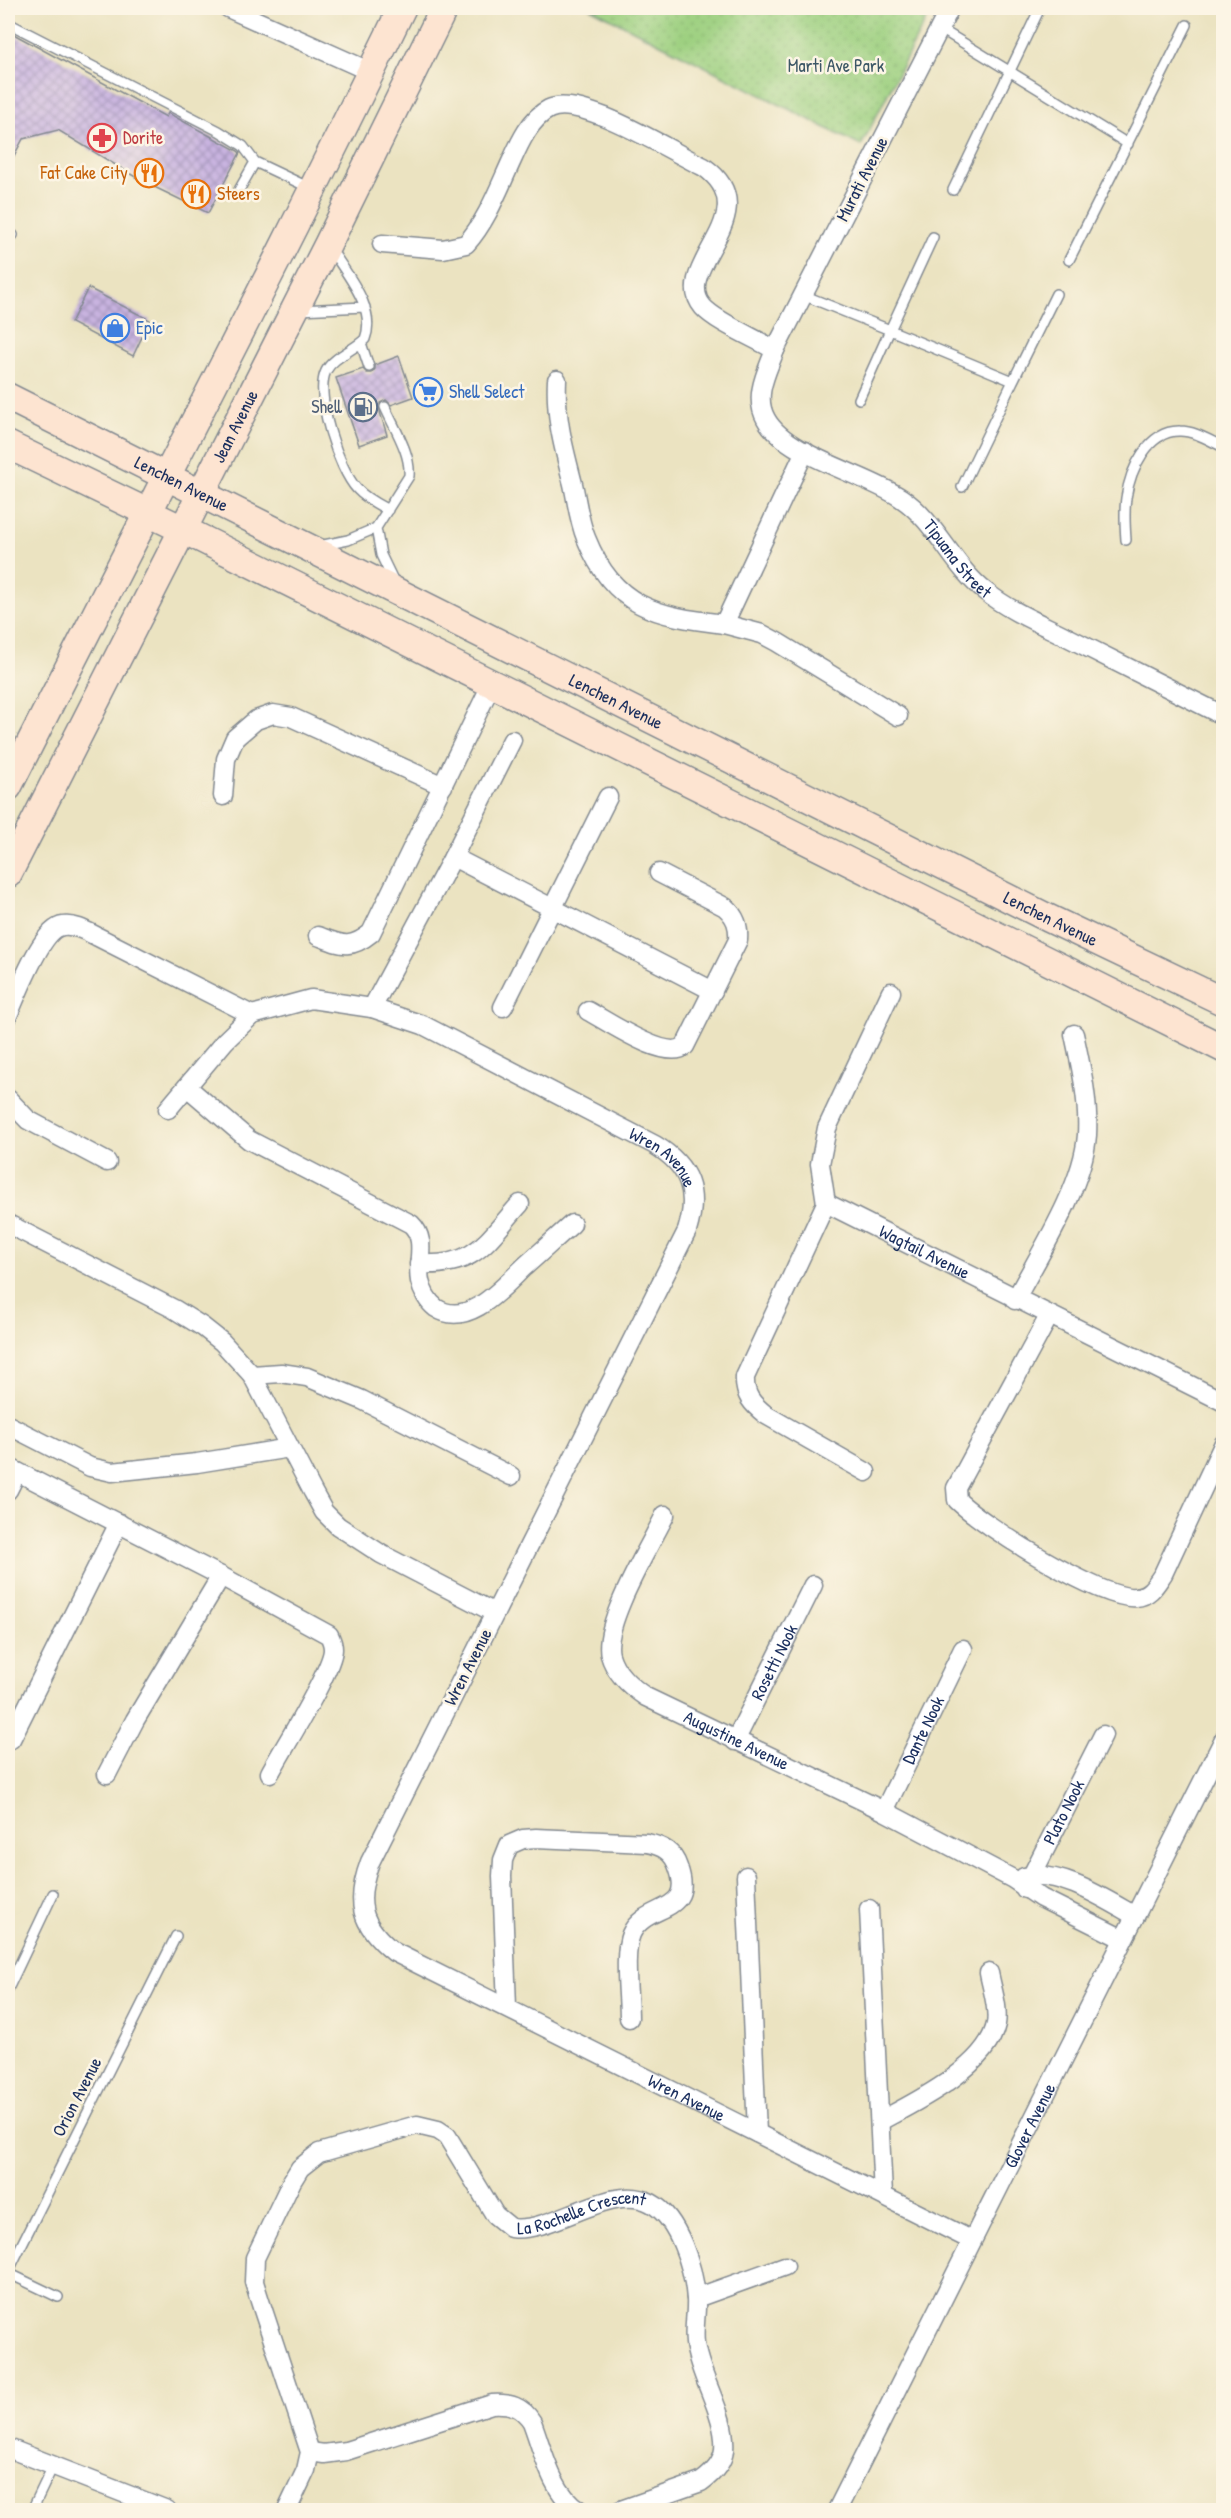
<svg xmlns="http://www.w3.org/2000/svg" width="1231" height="2518" viewBox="0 0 1231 2518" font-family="'Patrick Hand',sans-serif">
<defs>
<pattern id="park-dots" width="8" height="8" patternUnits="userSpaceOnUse" patternTransform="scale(1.5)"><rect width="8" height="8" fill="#9dd080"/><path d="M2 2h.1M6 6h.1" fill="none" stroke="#87b371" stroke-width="1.8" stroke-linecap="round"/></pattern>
<pattern id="building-cross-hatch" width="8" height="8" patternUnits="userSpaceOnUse" patternTransform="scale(1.5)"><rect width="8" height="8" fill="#c9b4e0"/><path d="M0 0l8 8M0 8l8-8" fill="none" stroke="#a293b9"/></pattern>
</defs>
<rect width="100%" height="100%" fill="#fcf5e5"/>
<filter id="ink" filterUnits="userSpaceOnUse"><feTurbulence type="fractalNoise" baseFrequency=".0167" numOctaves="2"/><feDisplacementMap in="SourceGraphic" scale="12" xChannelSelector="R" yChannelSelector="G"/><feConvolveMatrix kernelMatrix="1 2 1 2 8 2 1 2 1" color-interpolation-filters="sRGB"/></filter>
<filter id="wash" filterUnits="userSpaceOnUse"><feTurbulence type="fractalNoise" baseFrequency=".008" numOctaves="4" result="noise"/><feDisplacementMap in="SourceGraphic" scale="24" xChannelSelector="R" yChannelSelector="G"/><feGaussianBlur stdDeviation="1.35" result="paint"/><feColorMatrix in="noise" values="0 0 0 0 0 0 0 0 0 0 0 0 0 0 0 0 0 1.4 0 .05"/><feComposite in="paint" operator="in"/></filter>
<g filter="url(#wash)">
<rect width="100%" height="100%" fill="#ebe3c1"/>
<!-- park -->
<path fill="url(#park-dots)" stroke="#5c806f" stroke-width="1.5" d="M590,8h342l-71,138z"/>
<g id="blocks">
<!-- building -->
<path fill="url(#building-cross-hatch)" d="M8,31l158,86 2,-4 70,38 2,2 -32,60 -66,-32 -84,-51 -35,9 -15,28z
M88,288l62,32 -17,36 -62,-33z
M399,356l14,41 -22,8 -5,-5 -6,3 -1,6 8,26 -28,10 -23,-67 27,-9 4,4h5l3,-4v-4z"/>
</g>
</g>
<g filter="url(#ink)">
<use href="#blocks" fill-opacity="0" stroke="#838990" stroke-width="1.5"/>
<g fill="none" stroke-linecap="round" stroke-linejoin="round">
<!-- lane casing -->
<g stroke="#838990" stroke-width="12">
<path id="lane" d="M8,23l211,108 24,15 12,16 57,27
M939,28l189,116
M239,190l16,-28
M953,190l87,-182
M8,233l5,2
M331,249c15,25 46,59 34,90 -11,11 -32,18 -39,32 -12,24 13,99 31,118 8,9 20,15 31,21
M1069,260l118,-235
M803,295l87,35 43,-93
M299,310l66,-3
M361,343l8,24
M1013,381l43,-87
M859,399l31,-69 123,51 -51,106
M376,528l5,27 13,27
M1126,540c-1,-14 -2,-28 0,-42 4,-28 22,-68 54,-67 15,0 30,10 44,16
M319,546l29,-6 28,-12 33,-52c2,-23 -15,-48 -24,-69
M8,1989l45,-95
M8,2272l168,-336
M8,2273l50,24
M32,2510l21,-44"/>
</g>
<!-- street casing -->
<g stroke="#838990" stroke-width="21">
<g id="street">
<path d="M228,8l143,64"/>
<path id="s1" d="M950,8l-175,342c-8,22 -22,46 -9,69 20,37 100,55 135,79 36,24 51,68 85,94 25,20 56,32 83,46 52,26 103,52 155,78"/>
<path d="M382,244l61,5 23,-5c21,-23 33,-56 46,-84 8,-18 19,-42 37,-51 32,-16 122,43 155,58 66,47 -35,101 -1,140 13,15 54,32 72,43"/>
<path d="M557,380c-2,38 7,69 16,104 4,18 6,37 13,54 28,70 70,78 138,86"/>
<path d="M805,451l-81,173 38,10 15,8 121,74"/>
<path d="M223,796l3,-37 9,-21 21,-18 17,-6 18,3 152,69"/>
<path d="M453,857l260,134"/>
<path d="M318,936c24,9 32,14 53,-3l121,-250"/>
<path d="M503,1007l105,-210"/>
<path d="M372,1008l81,-151 59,-117"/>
<path d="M588,1011c19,10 78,51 97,35l53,-106c1,-14 -2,-23 -13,-33l-66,-34"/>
<path d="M8,1015c9,-19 33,-87 55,-89 12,-2 25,6 35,11l154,78"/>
<path d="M187,1087l62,53 162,84c17,16 5,37 9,57 2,10 8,21 16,27 32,21 67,-21 88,-41 16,-14 32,-29 48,-43"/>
<path d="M8,1099l20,21 79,42"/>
<path id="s2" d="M168,1109l57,-68 27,-26 59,-16 61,9 51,17 232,120c35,21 44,48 32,86l-317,631c-15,40 -10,63 24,90l577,288"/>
<path id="s3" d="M826,1203l398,199"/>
<path d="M826,1203l-81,174c-1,18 7,27 21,38l100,57"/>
<path d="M826,1203l-6,-39 7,-36 64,-136"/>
<path d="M8,1224l166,85 29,18 19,15 30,33 61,117 11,20 14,14 43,28 114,59"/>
<path d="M419,1264c58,3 66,-22 101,-60"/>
<path d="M1015,1300c25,-47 68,-113 72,-165 2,-34 -6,-68 -13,-101"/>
<path d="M1049,1316l-93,172 1,12c25,25 145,101 179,97 14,-1 20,-13 27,-23l61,-131"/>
<path d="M252,1375l29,-2 26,4 55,23 149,76"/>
<path d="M8,1425l82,42 22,5 85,-9 93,-15"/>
<path d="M8,1467l213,109 108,59c2,4 4,9 4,14 0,21 -51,101 -63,124"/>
<path d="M8,1490l9,-18"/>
<path id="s4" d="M665,1515c-15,31 -63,109 -55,140 5,18 21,32 36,42l238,114 129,68 28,19 82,41"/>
<path d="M11,1739l108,-216"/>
<path id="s5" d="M735,1741l78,-156"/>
<path d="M107,1774l28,-54 86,-144"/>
<path id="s6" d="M884,1811l79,-162"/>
<path d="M746,1876l11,257"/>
<path d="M1024,1877c35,-8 81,22 111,39"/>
<path id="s7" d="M1025,1889l78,-154"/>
<path d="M869,1909l14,286"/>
<path d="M507,2007l-5,-131 1,-16 6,-15 14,-6 13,-1 111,5c16,3 26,9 31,24 18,49 -33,35 -47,67 -8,20 -2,61 -2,84"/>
<path d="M880,2121c36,-19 107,-54 116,-97 3,-16 -4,-35 -7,-51"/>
<path d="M696,2298l89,-32"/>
<path d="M8,2448l159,62"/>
<path d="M310,2452l14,2 22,-3 146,-47c18,-1 30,2 40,18 11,29 20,72 47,88"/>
<path id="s8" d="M287,2510l19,-40 4,-18 -50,-151 -6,-19 1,-24 37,-77 8,-13 19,-15 98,-28 21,5 9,6 48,79 16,13c42,6 101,-47 140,-25 28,15 43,67 45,96 1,16 -4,34 0,50 6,32 31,69 28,101 -1,13 -12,24 -23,32l-80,28"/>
<path id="s9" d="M837,2510l387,-771"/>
</g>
</g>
<!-- secondary casing -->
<g stroke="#838990" stroke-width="30">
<g id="secondary">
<path id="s10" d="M8,397l1040,521 176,84"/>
<path d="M8,445l176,85 1040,519"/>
<path d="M8,787c131,-260 267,-517 394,-779"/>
<path id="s11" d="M8,874l320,-630 116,-236"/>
</g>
</g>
<!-- lane -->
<use href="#lane" stroke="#fff" stroke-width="9"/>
<!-- street -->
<use href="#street" stroke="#fff" stroke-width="18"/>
<!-- secondary -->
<use href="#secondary" stroke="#fde4d1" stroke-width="27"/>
</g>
</g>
<!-- icons -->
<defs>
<g id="pharmacy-ring" transform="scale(1.5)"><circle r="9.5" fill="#fcf5e5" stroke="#e0444e" stroke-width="1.5"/><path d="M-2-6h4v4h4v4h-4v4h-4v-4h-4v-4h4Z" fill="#e0444e"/></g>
<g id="restaurant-ring" transform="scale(1.5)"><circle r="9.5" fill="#fcf5e5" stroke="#e8710a" stroke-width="1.5"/><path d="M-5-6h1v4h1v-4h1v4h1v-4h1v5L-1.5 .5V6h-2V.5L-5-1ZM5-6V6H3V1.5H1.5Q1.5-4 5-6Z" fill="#e8710a"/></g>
<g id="shop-ring" transform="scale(1.5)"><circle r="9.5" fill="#fcf5e5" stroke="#3f7fe0" stroke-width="1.5"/><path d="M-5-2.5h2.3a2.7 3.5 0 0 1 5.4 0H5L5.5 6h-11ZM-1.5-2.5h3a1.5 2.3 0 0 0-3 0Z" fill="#3f7fe0"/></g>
<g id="supermarket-ring" transform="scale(1.5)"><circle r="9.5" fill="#fcf5e5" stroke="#3f7fe0" stroke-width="1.5"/><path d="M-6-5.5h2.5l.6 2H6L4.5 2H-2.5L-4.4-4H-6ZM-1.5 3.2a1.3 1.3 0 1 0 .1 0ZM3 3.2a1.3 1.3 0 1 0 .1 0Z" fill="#3f7fe0"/></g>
<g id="fuel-ring" transform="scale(1.5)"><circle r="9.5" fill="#fcf5e5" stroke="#5c6f8a" stroke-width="1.5"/><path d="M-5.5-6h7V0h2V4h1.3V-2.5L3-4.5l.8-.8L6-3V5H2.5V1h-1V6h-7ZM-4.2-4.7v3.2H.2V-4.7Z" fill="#5c6f8a"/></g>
</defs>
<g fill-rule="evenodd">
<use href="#pharmacy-ring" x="102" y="138"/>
<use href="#restaurant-ring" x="149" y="173"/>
<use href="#restaurant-ring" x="196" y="194"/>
<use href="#shop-ring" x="115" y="328"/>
<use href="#supermarket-ring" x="428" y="392"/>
<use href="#fuel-ring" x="363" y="407"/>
</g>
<g text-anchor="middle" stroke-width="5" stroke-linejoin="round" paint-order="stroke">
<!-- park labels -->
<g font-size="18" fill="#3c5766" stroke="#fcf5e5">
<text x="836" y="72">Marti Ave Park</text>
</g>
<!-- health labels -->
<g font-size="18" fill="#be3a42" stroke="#fcf5e5" text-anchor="start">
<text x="123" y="144">Dorite</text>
</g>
<!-- food labels -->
<g font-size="18" fill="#c56008" stroke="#fcf5e5" text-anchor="end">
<text x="128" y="179">Fat Cake City</text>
<text x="217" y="200" text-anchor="start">Steers</text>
</g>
<!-- street labels -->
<g font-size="18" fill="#1b2f5e" stroke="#fcf5e5">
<text transform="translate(862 179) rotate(-63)" y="6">Murati Avenue</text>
<text dy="6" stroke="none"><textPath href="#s11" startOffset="502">Jean Avenue</textPath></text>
<text dy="6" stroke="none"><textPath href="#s10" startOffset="194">Lenchen Avenue</textPath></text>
<text dy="6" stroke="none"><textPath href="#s1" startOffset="698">Tipuana Street</textPath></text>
<text dy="6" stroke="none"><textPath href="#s10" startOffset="680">Lenchen Avenue</textPath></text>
<text dy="6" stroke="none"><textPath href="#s10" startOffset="1166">Lenchen Avenue</textPath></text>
<text dy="6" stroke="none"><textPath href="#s2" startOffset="578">Wren Avenue</textPath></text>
<text dy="6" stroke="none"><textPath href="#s3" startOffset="110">Wagtail Avenue</textPath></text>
<text dy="6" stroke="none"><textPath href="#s5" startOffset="88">Rosetti Nook</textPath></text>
<text transform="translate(468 1667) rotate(-63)" y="6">Wren Avenue</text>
<text dy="6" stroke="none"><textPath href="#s6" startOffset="90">Dante Nook</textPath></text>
<text dy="6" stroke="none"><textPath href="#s4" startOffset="309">Augustine Avenue</textPath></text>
<text dy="6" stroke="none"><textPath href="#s7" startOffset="86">Plato Nook</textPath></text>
<text transform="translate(77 2097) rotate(-63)" y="6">Orion Avenue</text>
<text dy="6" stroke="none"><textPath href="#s2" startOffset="1800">Wren Avenue</textPath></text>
<text dy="6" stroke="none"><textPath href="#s9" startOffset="430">Glover Avenue</textPath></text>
<text dy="6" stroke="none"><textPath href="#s8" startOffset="711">La Rochelle Crescent</textPath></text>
</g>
<!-- shop labels -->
<g font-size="18" fill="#366cbe" stroke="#fcf5e5" text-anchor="start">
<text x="136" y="334">Epic</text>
<text x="449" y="398">Shell Select</text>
</g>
<!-- service labels -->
<g font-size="18" fill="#4e5e75" stroke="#fcf5e5" text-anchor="end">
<text x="342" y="413">Shell</text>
</g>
</g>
<!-- margin -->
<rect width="1231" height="2518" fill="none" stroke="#fcf5e5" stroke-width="30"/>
</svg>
